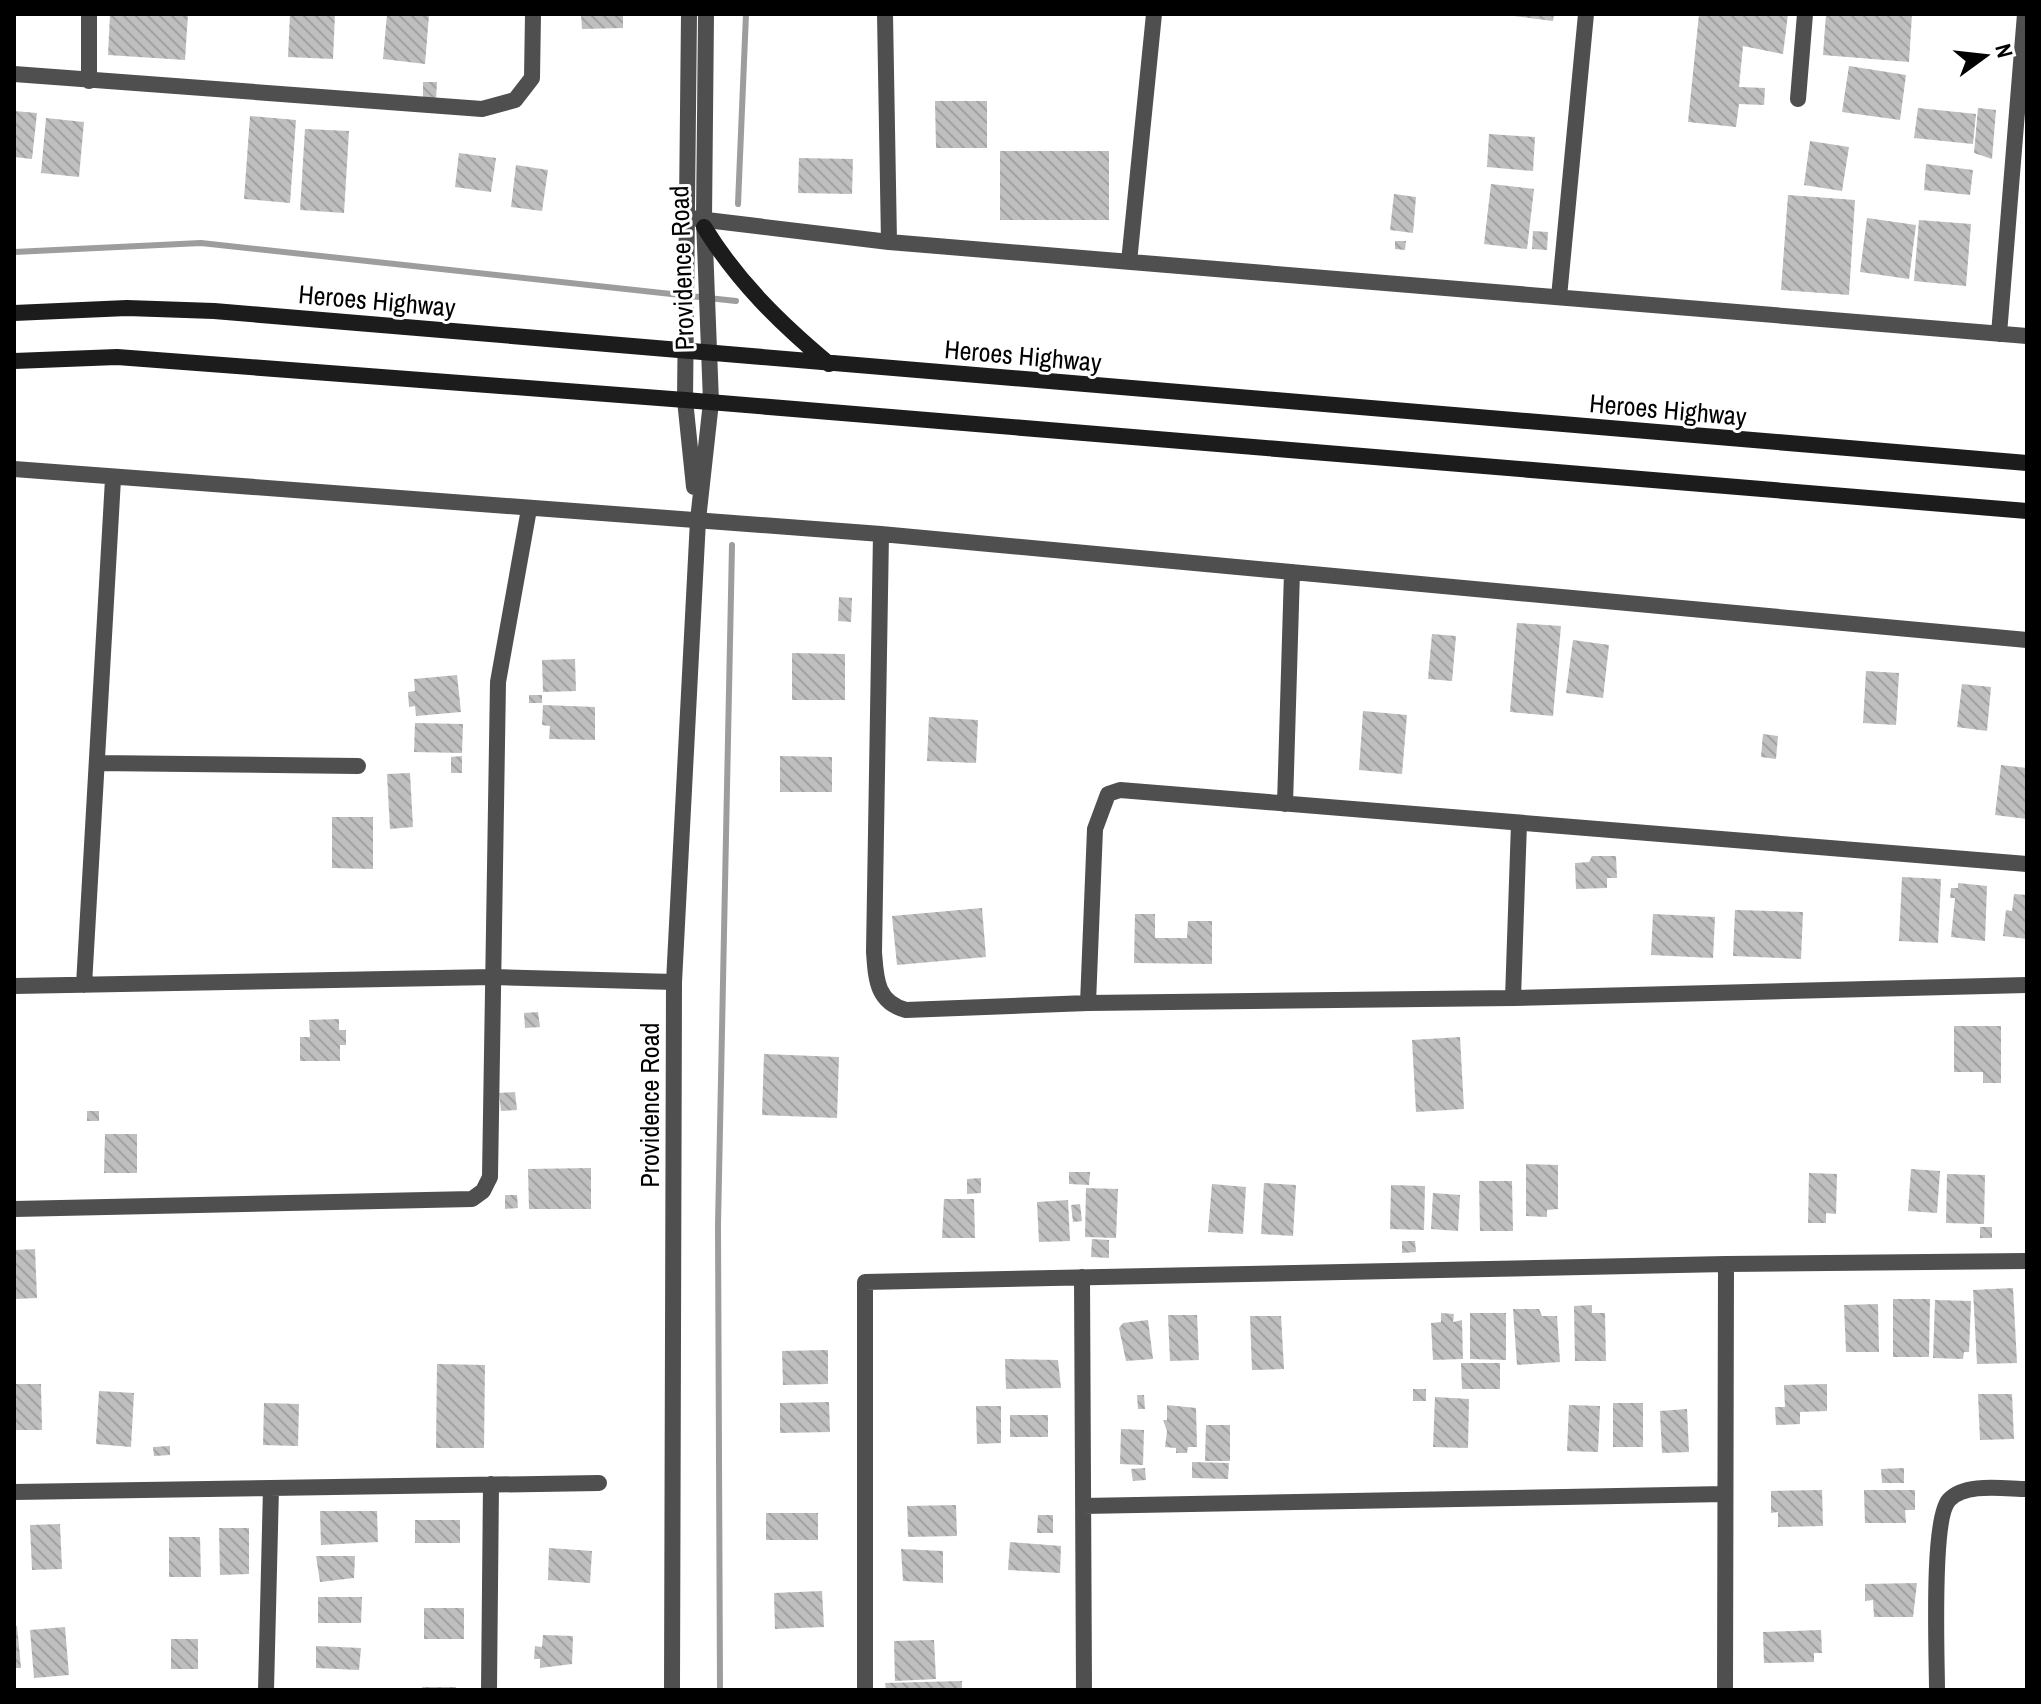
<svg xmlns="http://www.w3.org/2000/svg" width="2041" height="1704" viewBox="0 0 2041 1704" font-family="'Archivo Narrow',sans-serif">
<defs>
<pattern id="building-back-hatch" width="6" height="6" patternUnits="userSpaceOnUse" patternTransform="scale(2)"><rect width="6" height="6" fill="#bfbfbf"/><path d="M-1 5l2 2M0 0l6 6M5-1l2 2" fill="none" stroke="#a2a2a2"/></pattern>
</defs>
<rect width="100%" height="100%" fill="#fff"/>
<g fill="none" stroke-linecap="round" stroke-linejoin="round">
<!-- stream -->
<path stroke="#9d9d9d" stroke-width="6" d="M738,204l8,-190
M14,252l187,-9 535,58
M720,1690l-2,-465 14,-680"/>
</g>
<!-- building -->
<path fill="url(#building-back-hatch)" d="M110,14h78l-3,46 -77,-5z
M290,14h45l-2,45 -45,-2z
M387,14l42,1 -4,49 -42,-5z
M581,14h42v14l-41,1z
M1499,14h55l-1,7z
M1699,14h89l-5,40 -40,-8 -4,41 26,1 -1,17 -25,-1 -3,23 -48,-5z
M1826,14h86l-3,48 -86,-7z
M1849,66l57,9 -6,45 -58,-8z
M423,82h14l-1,17h-13z
M935,101h52v47h-51z
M1918,108l58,6 -3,30 -59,-6z
M1978,108l18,2 -4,49 -18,-6z
M14,111l23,2 -5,46 -18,-2z
M250,116l46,4 -6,83 -46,-4z
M46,118l38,4 -5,55 -38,-4z
M305,129l44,2 -5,82 -44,-3z
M1489,134l46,3 -2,34 -46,-4z
M1810,141l39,6 -7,44 -38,-6z
M1000,151h109v69h-109z
M459,153l37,5 -5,34 -36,-5z
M799,158l54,1 -1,35 -54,-1z
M1926,164l47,6 -3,25 -46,-5z
M516,165l32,5 -6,41 -31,-4z
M1491,184l43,5 -7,60 -43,-5z
M1394,194l22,3 -3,36 -23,-3z
M1788,195l67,5 -6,95 -68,-5z
M1867,218l49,7 -7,54 -49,-7z
M1919,220l52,4 -5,62 -52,-5z
M1533,231l15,1 -1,18 -15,-1z
M1395,241h11l-1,9 -10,-1z
M839,597l13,1 -1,24 -13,-1z
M1517,623l44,3 -8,90 -43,-4z
M1432,634l24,2 -4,45 -24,-2z
M1573,640l36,5 -6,53 -37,-5z
M792,653l53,1v46h-53z
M575,659l1,32 -33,1 -1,-32z
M1866,671l33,2 -3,52 -33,-2z
M457,675l4,37 -45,4 -1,-10 -6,1 -1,-15 7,-1 -1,-12z
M1962,684l29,3 -4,44 -30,-4z
M529,695h13v8h-13z
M543,705l52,2v33l-46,-1 1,-13 -8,-1z
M1363,711l44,4 -5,59 -43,-4z
M929,717l49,3 -2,43 -49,-2z
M415,723l48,1 -1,29 -48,-1z
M1763,734l15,2 -2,23 -15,-2z
M462,756v17h-11v-16z
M780,756l52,1v35h-52z
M2001,765l26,3v51l-32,-4z
M410,773l3,54 -23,2 -3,-55z
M332,817h41v52l-41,-1z
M1592,856h24l1,22h-10v10l-31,1 -1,-26 14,-1z
M1902,877l39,2 -3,64 -39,-2z
M1958,883l29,3 -2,55 -34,-4 4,-39h-5l1,-10h7z
M2014,894l13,1v44l-24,-3 3,-26 6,1z
M982,908l4,49 -89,8 -5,-49z
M1735,910l68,2 -2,47 -68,-3z
M1135,914h20v24h32l1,-17h24v43l-78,-1z
M1653,914l62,3 -2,41 -62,-3z
M538,1012l2,15 -15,1 -1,-15z
M339,1019v11h7v15h-6v16h-40v-24h10l-1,-17z
M1954,1026h47v57h-18v-11h-29z
M1460,1037l4,72 -48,3 -4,-72z
M764,1054l75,3 -2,61 -75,-3z
M515,1092l2,18 -16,1 -2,-18z
M87,1111h12v10h-12z
M105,1134h32v39h-33z
M1526,1164l32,1v44l-11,1v7l-21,-1z
M591,1168v41h-62l-1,-40z
M1911,1169l29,2 -3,42 -29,-2z
M1069,1172h21l-1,13 -20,-1z
M1809,1173l28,1 -1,40 -10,-1v10h-18z
M1947,1174l38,1 -1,49 -38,-1z
M981,1178v15l-14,1v-15z
M1479,1181h33l1,50h-33z
M1264,1183l32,2 -3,51 -32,-2z
M1212,1184l34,3 -3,47 -35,-2z
M1391,1185l34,1 -1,44 -34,-1z
M1086,1188l32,1 -2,49 -31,-1z
M1433,1193l27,2 -2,36 -27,-2z
M505,1195h12l1,13 -13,1z
M944,1199h30l1,39h-33z
M1068,1200l2,41 -31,1 -2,-40z
M1080,1204l2,17 -9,1 -2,-17z
M1980,1227h12v11h-12z
M1092,1239l17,1v18l-18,-1z
M1402,1241h13l1,11 -14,1z
M35,1249l2,49 -23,1v-49z
M2013,1288l4,75 -40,1 -4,-74z
M1893,1299h37l-1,58h-36z
M1935,1300l36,1 -2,51h-5l-1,7 -30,-1z
M1878,1304l1,48h-33l-2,-47z
M1592,1305v8h13l1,48h-31l-1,-55z
M1513,1309h26l3,7h15l3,46 -43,3z
M1441,1313l13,1 -1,8 9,-2 1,39 -30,1 -2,-37 10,-1z
M1470,1313h36v47l-36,-1z
M1168,1315h29l2,45 -29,1z
M1250,1316h31l3,53 -32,1z
M1148,1320l5,39 -27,2 -7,-33 4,-5z
M828,1350v34l-45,1 -1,-34z
M1005,1359l53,1 3,28 -55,1z
M1461,1363h39v26h-38z
M437,1364l48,1 -1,83h-48z
M14,1384h27l1,46h-28z
M1827,1384v27l-27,1v12l-24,1 -1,-18h10l-1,-22z
M1413,1389h13v12h-13z
M99,1391l35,2 -3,54 -35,-3z
M1978,1394h34l2,45 -34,1z
M1137,1395h7l1,14h-7z
M1435,1397l34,2 -1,49 -35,-1z
M829,1402l1,30 -50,1v-30z
M264,1403l35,1 -1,42 -35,-1z
M1613,1403h30v44h-30z
M1167,1405l29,3 1,39h-9l-1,6h-11v-5l-11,-1 2,-16 -4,-11h4z
M1569,1405l31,1 -2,46 -31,-1z
M976,1406h25v37l-24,1z
M1687,1409l2,43 -27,1 -2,-42z
M1010,1415h38v22h-38z
M1206,1425h24v36h-25z
M1121,1429l23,1 -1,35 -23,-1z
M170,1446v9l-16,1 -1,-9z
M1192,1462l37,1 -1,16 -36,-1z
M1145,1468l1,12 -13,1 -2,-12z
M1904,1468v15h-22l-1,-14z
M1822,1490l1,36 -45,1v-15l-7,1v-22z
M1864,1490h51v20h-10l1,13h-41z
M956,1505l1,31 -49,1 -1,-31z
M320,1511h57l1,31 -57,3z
M766,1513h52v27h-52z
M1038,1515h15v18h-16z
M415,1520h45v23h-45z
M60,1524l2,45 -30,1 -2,-45z
M219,1528h30v46l-29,1z
M169,1537h31l1,40h-32z
M1010,1542l51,4 -1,27 -52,-3z
M549,1548l43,3 -2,32 -42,-3z
M901,1549l42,2v32l-40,-2z
M316,1556h39l-1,22 -34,4z
M1917,1583l-4,34h-39l-1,-17 -8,1v-17z
M822,1591l2,36 -49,2 -1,-36z
M318,1597h44l-1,26h-43z
M424,1608h40v31h-40z
M14,1626h3l4,42h-7z
M65,1627l4,48 -35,3 -4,-48z
M1821,1630l1,23h-8v9l-50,1 -1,-31z
M543,1635l30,1 -1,28 -32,4v-9h-6l1,-13 7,1z
M171,1639h27v30h-27z
M934,1640l2,39 -41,2 -1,-40z
M316,1646l45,2 -2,22 -43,-2z
M962,1681v9h-76l-1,-7z
M422,1687h34l1,3h-35z"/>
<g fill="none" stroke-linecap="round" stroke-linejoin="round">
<!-- minor -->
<path stroke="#4f4f4f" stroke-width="16" d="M885,14l4,228
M14,74l468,35 33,-9 17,-22 1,-64
M89,81v-67
M1798,99l7,-85
M690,218l199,24 1138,94
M1129,262l25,-248
M1559,297l27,-283
M1999,334l26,-320
M14,469l867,65 1146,106
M881,534l-7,418c2,26 2,50 32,58l182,-7 425,-5 514,-13
M97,763l261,3
M1285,804l7,-232
M84,985l29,-506
M14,986l479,-9 181,5
M1513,998l6,-175
M1088,1003l7,-174 13,-35 12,-4 907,74
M14,1209l458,-10 11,-8 7,-14 8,-495 31,-173
M1082,1277l2,413
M14,1492l585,-9
M1083,1506l642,-12
M266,1690l5,-202
M489,1690l2,-206
M865,1690v-408l861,-18 301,-3
M1725,1690l1,-426
M1937,1690c0,-33 -6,-171 12,-190 16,-18 57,-11 78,-11"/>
<!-- tertiary -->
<path stroke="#4f4f4f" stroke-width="16" d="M689,14l-4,386 9,87
M672,1690l2,-708 24,-462 13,-118 -7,-183 2,-205"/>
<!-- secondary -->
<path stroke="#1c1c1c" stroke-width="16" d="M704,227c34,55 76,96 125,137
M14,313l113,-5 87,3 1813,152
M14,361l103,-4 568,43 1342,111"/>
</g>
<g text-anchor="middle" stroke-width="6" stroke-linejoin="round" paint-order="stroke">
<!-- street labels -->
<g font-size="26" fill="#000" stroke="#fff">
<text transform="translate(682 268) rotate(-92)" y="9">Providence Road</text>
<text transform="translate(377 301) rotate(5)" y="9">Heroes Highway</text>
<text transform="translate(1023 356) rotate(5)" y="9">Heroes Highway</text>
<text transform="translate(1668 410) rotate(5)" y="9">Heroes Highway</text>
<text transform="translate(650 1105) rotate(-90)" y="9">Providence Road</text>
</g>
</g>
<!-- border -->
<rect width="2041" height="1704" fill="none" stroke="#000000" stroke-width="32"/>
<!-- north arrow -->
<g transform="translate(1985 56) rotate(75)" stroke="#ffffff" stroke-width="6" paint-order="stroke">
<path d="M0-6L14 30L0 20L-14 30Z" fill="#000000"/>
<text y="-12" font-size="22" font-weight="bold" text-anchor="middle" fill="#000000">N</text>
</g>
</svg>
